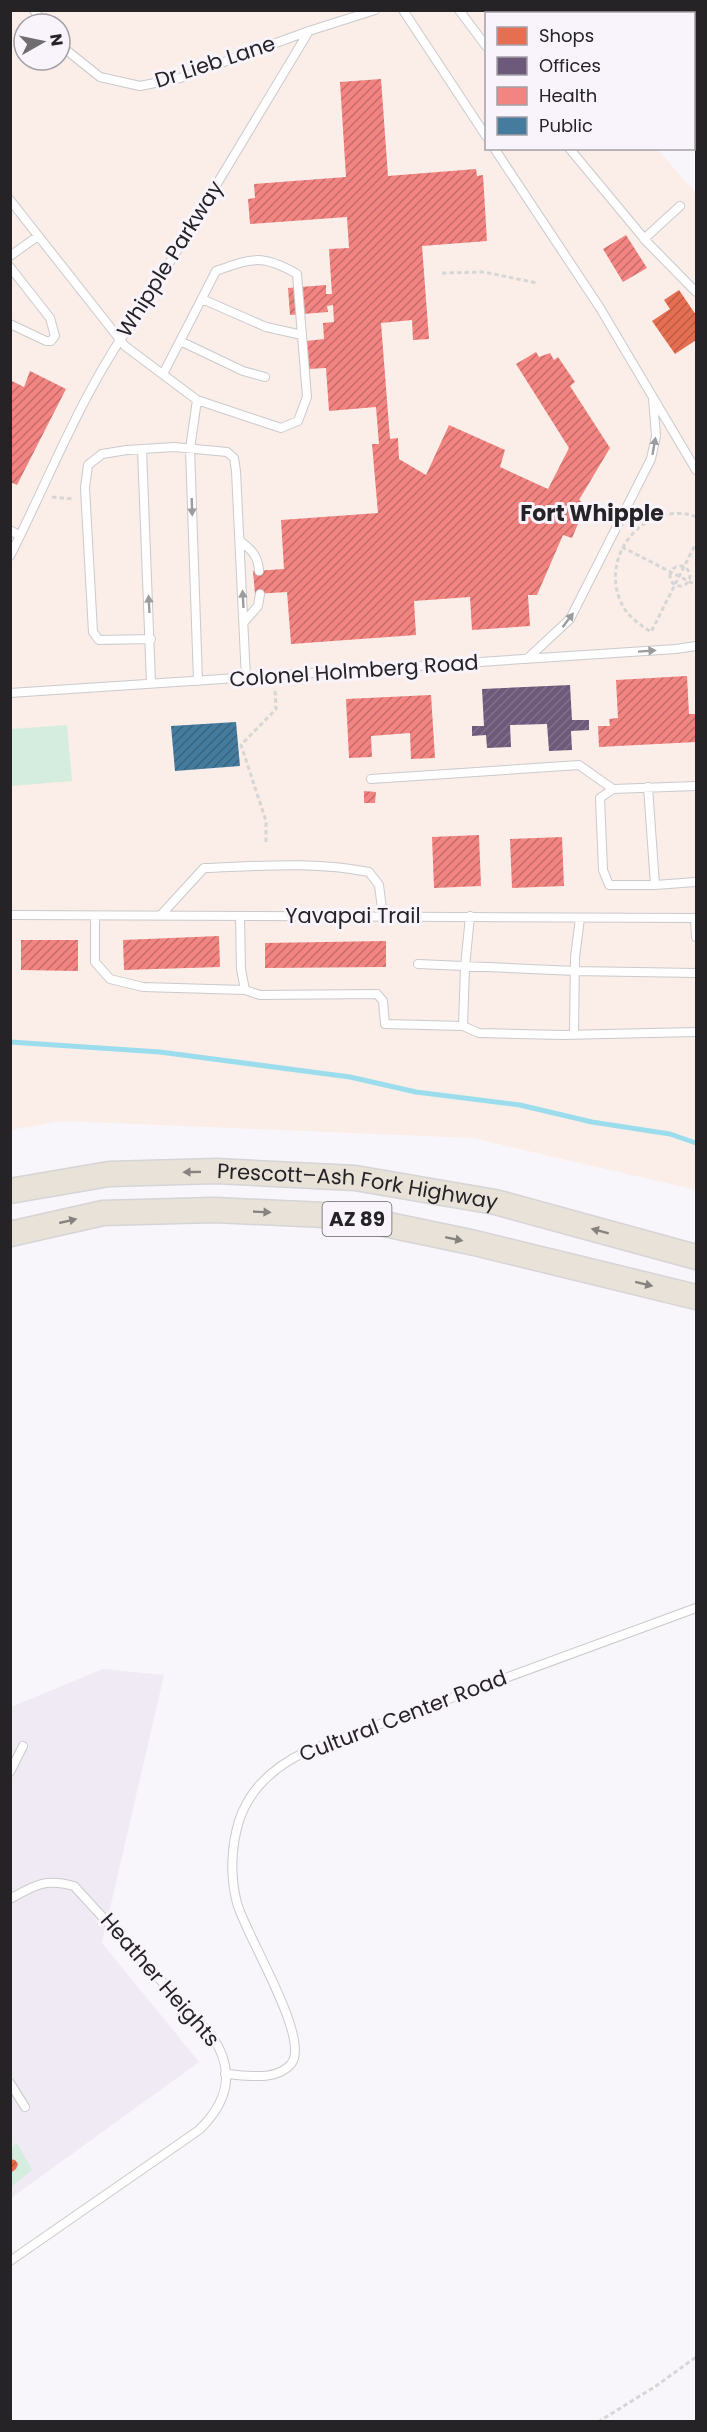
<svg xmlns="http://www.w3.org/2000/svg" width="707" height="2432" viewBox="0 0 707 2432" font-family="Poppins,sans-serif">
<defs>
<pattern id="shops-hatch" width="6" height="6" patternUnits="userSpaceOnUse" patternTransform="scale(1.5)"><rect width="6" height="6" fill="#e76f51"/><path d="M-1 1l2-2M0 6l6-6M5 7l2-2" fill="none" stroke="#bb5b43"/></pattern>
<pattern id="offices-hatch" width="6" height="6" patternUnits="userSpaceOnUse" patternTransform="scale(1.5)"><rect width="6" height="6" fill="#6d597a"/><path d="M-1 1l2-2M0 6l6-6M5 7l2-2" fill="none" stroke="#81728b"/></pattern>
<pattern id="health-hatch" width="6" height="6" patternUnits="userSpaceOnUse" patternTransform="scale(1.5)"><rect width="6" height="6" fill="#f28482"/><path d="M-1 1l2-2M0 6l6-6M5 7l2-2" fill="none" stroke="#c46c6a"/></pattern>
<pattern id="public-hatch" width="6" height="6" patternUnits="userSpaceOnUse" patternTransform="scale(1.5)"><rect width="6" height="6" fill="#457b9d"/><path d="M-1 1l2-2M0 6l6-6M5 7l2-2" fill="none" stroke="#396480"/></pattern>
</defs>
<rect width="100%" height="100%" fill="#f8f6fa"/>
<!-- built -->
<path fill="#f0eaf4" d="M103,1669l61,6 -62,268 97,119 -188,136v-491z"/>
<!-- medical -->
<path fill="#fbeee8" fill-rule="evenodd" d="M11,11h511l3,2 -39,1v134l171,1 39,44v997l-223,-52 -412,-17 -50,9zM24,24h36v36h-36z"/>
<!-- park -->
<path fill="#d4edde" d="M67,725l5,56 -61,5v-57z
M17,2143l15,27 -21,17v-40z"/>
<!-- shops -->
<path fill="url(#shops-hatch)" d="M679,290l17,25v25l-21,14 -23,-33 18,-12 -6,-9z
M10,2159l5,1 3,4 -2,5 -4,3z"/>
<!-- offices -->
<path fill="url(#offices-hatch)" d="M570,685l2,35h17v10l-18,1 1,19 -23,1 -2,-27 -37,1 1,22 -24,1 -1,-13 -14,1v-10h12l-2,-37z"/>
<!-- health -->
<path fill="url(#health-hatch)" d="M381,79l7,97 88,-7 1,7 6,-1 4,66 -65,5 7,93 -16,1 -1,-20 -31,3 9,116 8,-1 1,21 27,16 23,-50 56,25 -5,17 48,22 21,-41 -53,-84 20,-12 3,5 11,-4 4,7 4,-3 17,25 -5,4 40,62 -31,52 7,5 -14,33 -9,-3 -26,60h-9l2,31 -58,4 -2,-33 -56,4 2,34 -125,9 -4,-52 -32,2 -2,-23 31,-2 -3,-49 97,-7 -6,-69h7l-3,-37 -47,4 -3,-43 -18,1 -2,-28 18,-2 -1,-16 11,-1 -1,-17 -6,1 1,6 -38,3 -2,-27 38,-3v9h6l-3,-45 20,-1 -2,-31 -97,7 -2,-25 7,-1 -1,-14 92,-7 -6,-95z
M626,235l21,33 -24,14 -20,-33z
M30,371l36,18 -49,96 -7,-3v-102l14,7z
M687,676l2,38h7v28l-97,5 -1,-21h12l-1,-7 9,-1 -2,-38z
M431,695l4,63 -24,1 -1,-26 -39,3 1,21 -23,1 -3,-59z
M364,791l12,1 -1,11h-11z
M479,835l2,51 -47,2 -2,-51z
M562,837l2,49 -52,2 -2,-49z
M219,936l1,31 -96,3 -1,-30z
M21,940h57v31l-57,-1z
M386,941v26l-121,1v-25z"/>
<!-- public -->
<path fill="url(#public-hatch)" d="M236,722l4,44 -65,5 -4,-45z"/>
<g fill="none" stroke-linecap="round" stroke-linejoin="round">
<!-- stream -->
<path stroke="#9cdded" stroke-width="5" d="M10,1042l150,10 190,25 66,15 104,13 72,17 78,12 26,9"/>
<!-- lane casing -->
<g stroke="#cac9cc" stroke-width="10">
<path id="lane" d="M34,10l10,14
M403,10l83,126
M459,10l27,36
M60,45l40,32 40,9 40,-8 129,-47 66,-21
M494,148l106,160 96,162
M569,148l78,94 49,50
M10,200l115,146 72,54 84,28 17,-7 9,-24 -10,-123c-35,-20 -45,-16 -81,-3l-53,103
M644,239l36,-33
M10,256l28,-20
M10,267l40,51 5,18 -4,5h-5l-36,-17
M202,299l64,28 36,8
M180,341l63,30 22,6
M197,400l-7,49 8,232
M142,449l9,234
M10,530l10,6
M240,541c12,9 18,15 19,30
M10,556c42,-83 75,-172 131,-246l168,-279
M244,622l14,-16 2,-12
M151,639l-52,1 -6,-8 -8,-144 3,-23 14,-11 25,-4 47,-3 53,5 7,6 2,13 10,208
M527,659l43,-40 81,-160 5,-23 -3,-38
M10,693l666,-44 20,-3
M371,779l208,-14 34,24
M696,786l-83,3 -13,9 3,72 6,15h46l41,-3
M648,787l7,98
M10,915l686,3
M160,916l44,-48c55,-2 111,-7 165,4l10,13 4,32
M240,916l1,53 4,21 15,5 117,-1 6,7 2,23 78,2
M470,916l-5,51 -2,59 16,7 83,2 134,-3
M95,917v45l15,17 33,8 102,3
M695,918l1,19
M418,964l157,7 121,2
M574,1034l1,-77 5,-39
M10,1772l13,-26
M10,1899c25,-14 35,-21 64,-13l138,150c24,35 16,66 -13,94l-189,131
M225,2074c20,1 51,8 66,-10 21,-24 -46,-130 -54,-161 -7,-26 -6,-56 2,-82 11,-34 36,-55 68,-70l389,-143
M10,2083l15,24"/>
</g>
<!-- primary casing -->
<g stroke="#d5d4d6" stroke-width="27">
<g id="primary">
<path id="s1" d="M10,1191l99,-17 107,-3 139,7 140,24 201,55"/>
<path d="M10,1234l93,-21 111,-3 132,6 129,27 221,54"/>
</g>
</g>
<!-- path -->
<path stroke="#d6d6d6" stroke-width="3" stroke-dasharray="4.5 3" stroke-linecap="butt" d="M694,142l2,3
M442,273l42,-1 53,11
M52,497l21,2
M696,517c-8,-4 -18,-4 -27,-3 -44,7 -69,59 -43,97 7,9 16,15 25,21l45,-89
M622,547l74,38
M670 576a10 10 0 1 1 20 0a10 10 0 1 1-20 0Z
M266,842v-21l-25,-76 35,-36 -1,-19
M598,2422l58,-36 40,-29"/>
<!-- lane -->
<use href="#lane" stroke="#fefefe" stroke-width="8"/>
<!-- primary -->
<use href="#primary" stroke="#e8e2d9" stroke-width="24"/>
</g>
<!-- one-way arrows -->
<defs><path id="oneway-solid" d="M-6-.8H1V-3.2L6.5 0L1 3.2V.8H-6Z" transform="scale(1.5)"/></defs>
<g fill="#9c9b9d">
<use href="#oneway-solid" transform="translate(654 446) rotate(-80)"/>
<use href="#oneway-solid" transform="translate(192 507) rotate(88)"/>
<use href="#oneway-solid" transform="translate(243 599) rotate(-93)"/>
<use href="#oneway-solid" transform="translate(149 604) rotate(-93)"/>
<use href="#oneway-solid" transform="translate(568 620) rotate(-53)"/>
<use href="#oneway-solid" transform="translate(647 651) rotate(-4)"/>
</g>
<g fill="#868280">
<use href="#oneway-solid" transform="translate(192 1172) rotate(179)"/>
<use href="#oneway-solid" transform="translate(262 1212) rotate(3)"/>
<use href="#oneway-solid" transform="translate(68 1221) rotate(-13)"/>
<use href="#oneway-solid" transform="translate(600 1231) rotate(-165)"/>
<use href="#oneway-solid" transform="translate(454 1239) rotate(12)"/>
<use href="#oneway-solid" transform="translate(644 1284) rotate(14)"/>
</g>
<g text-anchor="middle" stroke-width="6" stroke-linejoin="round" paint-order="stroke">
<!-- shield labels -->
<rect fill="#f9f4fc" stroke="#656266" stroke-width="1.5" x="322.5" y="1202" width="69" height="34" rx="4.5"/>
<g font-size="20" font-weight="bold" fill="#252326">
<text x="357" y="1226">AZ 89</text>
</g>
<!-- street labels -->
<g font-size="21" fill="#252326" stroke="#f9f4fc">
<text transform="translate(215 62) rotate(-18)" y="7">Dr Lieb Lane</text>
<text transform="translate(170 259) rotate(-58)" y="7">Whipple Parkway</text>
<text transform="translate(354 671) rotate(-4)" y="7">Colonel Holmberg Road</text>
<text x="353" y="923">Yavapai Trail</text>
<text dy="7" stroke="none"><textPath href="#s1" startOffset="350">Prescott–Ash Fork Highway</textPath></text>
<text transform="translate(403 1716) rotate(-21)" y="7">Cultural Center Road</text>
<text transform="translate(160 1980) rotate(49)" y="7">Heather Heights</text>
</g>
<!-- neighbourhood labels -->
<g font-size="22" font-weight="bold" fill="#252326" stroke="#f9f4fc">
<text x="592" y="521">Fort Whipple</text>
</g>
</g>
<!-- border -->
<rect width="707" height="2432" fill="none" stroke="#252326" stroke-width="24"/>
<!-- legend -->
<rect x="485" y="12" width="210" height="138" fill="#f9f4fc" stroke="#a4a0a6" stroke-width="1.5"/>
<rect x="497" y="27" width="30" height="18" fill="#e76f51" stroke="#a4a0a6" stroke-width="1.5"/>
<text x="539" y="42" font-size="18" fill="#252326">Shops</text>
<rect x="497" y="57" width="30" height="18" fill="#6d597a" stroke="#a4a0a6" stroke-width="1.5"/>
<text x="539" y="72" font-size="18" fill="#252326">Offices</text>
<rect x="497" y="87" width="30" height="18" fill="#f28482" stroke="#a4a0a6" stroke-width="1.5"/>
<text x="539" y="102" font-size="18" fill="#252326">Health</text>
<rect x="497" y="117" width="30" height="18" fill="#457b9d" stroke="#a4a0a6" stroke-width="1.5"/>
<text x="539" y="132" font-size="18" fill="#252326">Public</text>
<!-- north arrow -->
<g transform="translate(42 42) rotate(81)"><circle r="28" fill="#f9f4fc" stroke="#a4a0a6" stroke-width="1.5"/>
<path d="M0-4.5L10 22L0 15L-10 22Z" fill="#6f6d70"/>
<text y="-9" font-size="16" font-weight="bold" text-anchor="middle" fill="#252326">N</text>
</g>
</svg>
